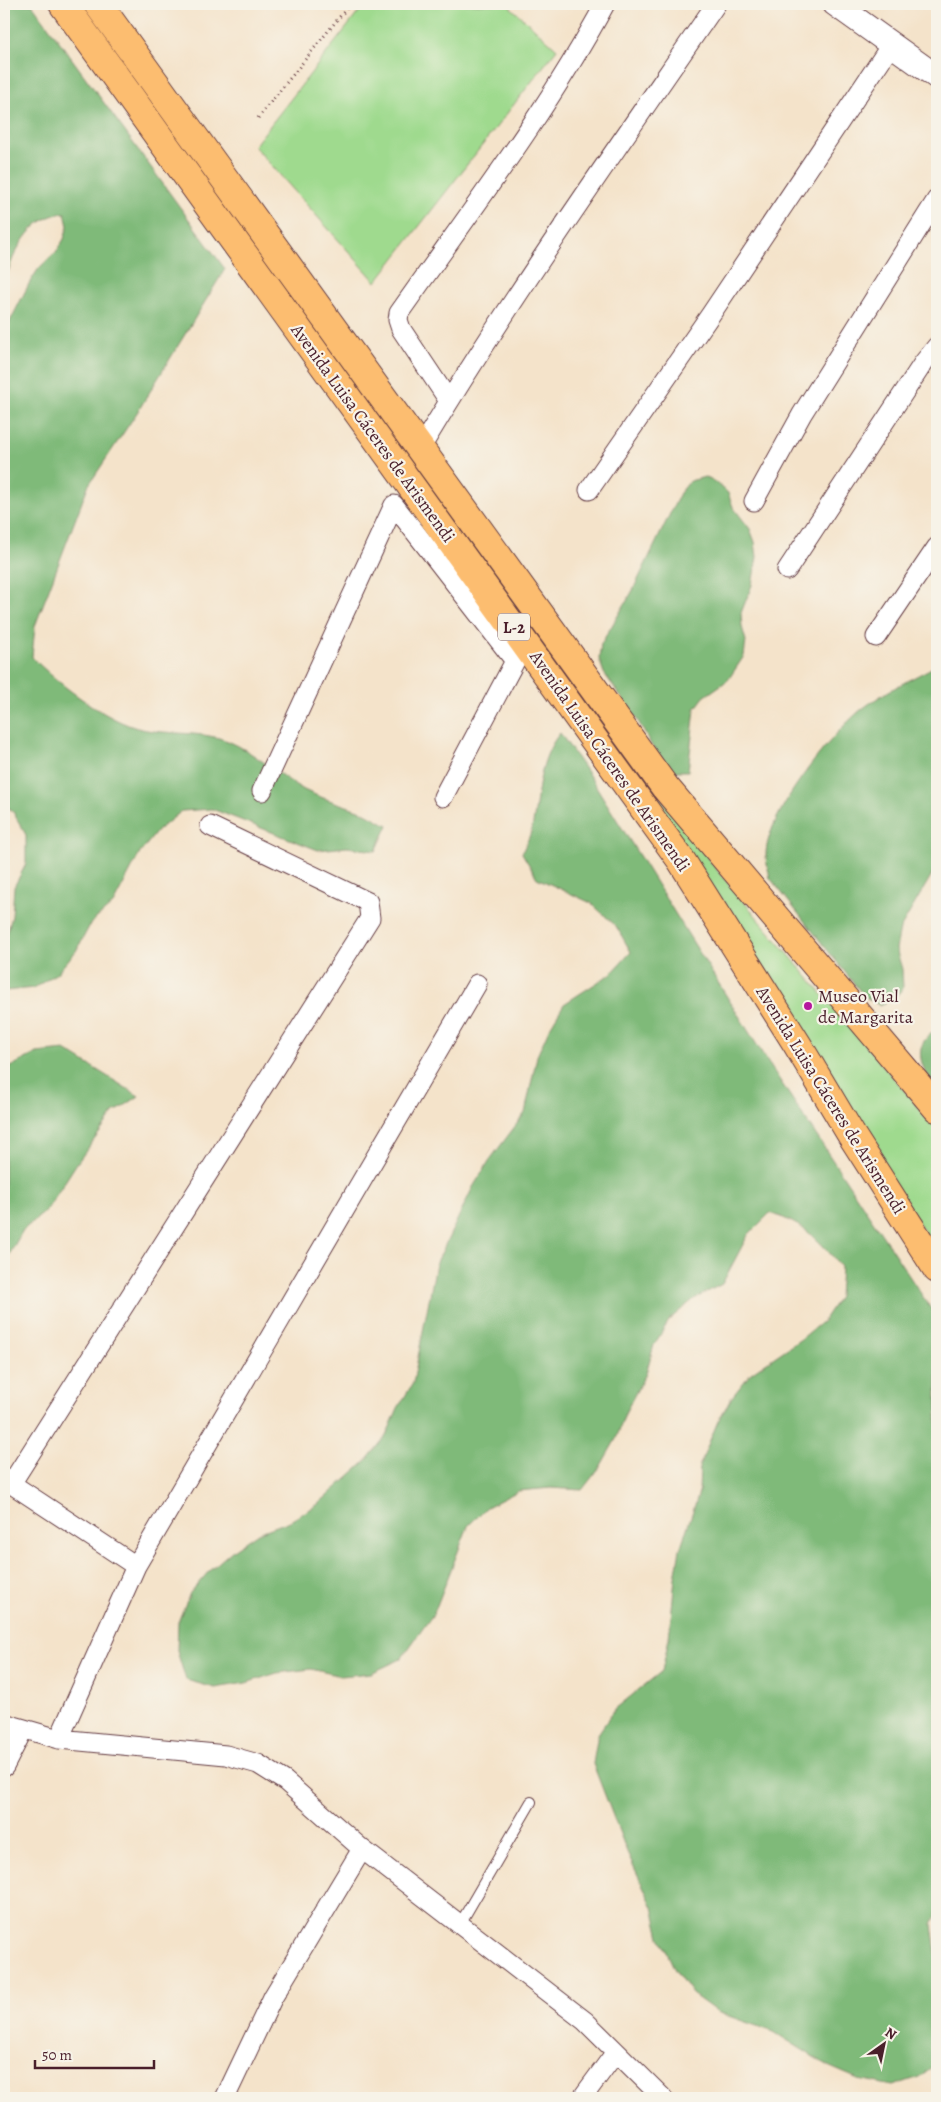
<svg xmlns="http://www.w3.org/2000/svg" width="941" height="2102" viewBox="0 0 941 2102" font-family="Alegreya,serif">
<rect width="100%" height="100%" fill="#f7f3e8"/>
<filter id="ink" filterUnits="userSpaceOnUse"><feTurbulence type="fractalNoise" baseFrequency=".02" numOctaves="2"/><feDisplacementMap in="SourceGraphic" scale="10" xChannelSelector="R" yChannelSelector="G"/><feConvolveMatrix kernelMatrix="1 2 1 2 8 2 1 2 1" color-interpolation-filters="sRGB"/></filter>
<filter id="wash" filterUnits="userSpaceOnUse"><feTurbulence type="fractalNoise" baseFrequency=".0096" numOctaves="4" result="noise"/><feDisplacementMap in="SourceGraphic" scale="20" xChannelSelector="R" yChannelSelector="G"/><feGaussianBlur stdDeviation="1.12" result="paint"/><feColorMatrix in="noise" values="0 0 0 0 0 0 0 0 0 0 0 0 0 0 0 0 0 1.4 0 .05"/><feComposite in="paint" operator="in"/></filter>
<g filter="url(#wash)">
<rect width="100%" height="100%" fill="#f4e3ca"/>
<!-- green -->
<path fill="#9fda8e" stroke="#747c5c" d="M365,4h142l50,45 -181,233 -122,-136z
M657,792l64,83 216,254v123l-287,-456z"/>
<!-- forest -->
<path fill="#7fba79" stroke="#646c52" d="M4,4h28l193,265 -87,142 -50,75 -53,140 -3,31c24,25 68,59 102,70 28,9 68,3 94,14 28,12 50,34 76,49 19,9 38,14 57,21 9,4 18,10 27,14l-12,26 -29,-4 -29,3 -106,-41 -30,2 -24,19 -18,23 -27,51 -22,19 -15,28 -19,22 -23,15 -29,3 -1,-46 8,-29 2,-29 12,-23v-29l-14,-25 -8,-4v-473l26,-51 9,-14 18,-17 7,-12 4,-13 -3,-13c-25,2 -41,22 -52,45 -3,7 -4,14 -9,21z
M705,477l12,6 11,10 5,14 17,22 5,13 2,15 -5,28 -11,28 1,14 4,14 -2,15 -16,24 -24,17 -9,12 -7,62h-15l-20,-23 -15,-27 -34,-48 -5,-14 2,-15 31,-52 48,-99 10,-12z
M937,665v201l-37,63 -4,20 6,20 1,19 -10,12 -14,5 -15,-9 -94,-118c-1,-7 -4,-15 -4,-22 -1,-40 65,-122 96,-147 23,-18 50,-30 75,-44z
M560,733l29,42 178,286 170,257v596l-5,10 5,37v102l-18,14 -26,9 -35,-7 -30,-13 -54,-34 -57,-20 -25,-18 -17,-24 -15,-33 -7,-30 -26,-55 -34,-88 5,-30 17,-25 47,-38 7,-33 6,-60 5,-29 19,-56 1,-29 18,-43 14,-24 19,-24 50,-34 22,-18 16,-24 2,-30c-21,-27 -37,-43 -71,-54l-22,22 -26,49 -28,15 -24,20 -16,26 -8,28 -20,38 -10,28 -16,28 -18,23 -31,-2 -33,3 -31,16 -19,19 -34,87 -33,46 -30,14 -30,3 -30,-7 -34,4 -31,10 -31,5 -29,-8 -9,-29 1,-29 12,-29 20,-23 23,-20 25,-17 32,-12 27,-16 49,-44 20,-25 12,-28 15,-25 23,-119 37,-77 16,-26 36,-48 12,-57 12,-27 15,-25 48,-31 19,-21 -15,-26 -25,-23 -54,-25 -15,-25c4,-10 10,-20 11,-30 6,-31 6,-65 27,-90z
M937,1030v61c-15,-21 -28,-46 0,-61z
M65,1050l74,46 -25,17 -37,50 -31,48 -23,19 -14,25 -5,17v-202l33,-17z"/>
</g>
<g filter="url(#ink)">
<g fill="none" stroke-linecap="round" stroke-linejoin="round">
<!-- service casing -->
<g stroke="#643c43" stroke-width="12">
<path id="service" d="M460,1924l71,-122"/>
</g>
<!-- minor casing -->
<g stroke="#643c43" stroke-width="21">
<path id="minor" d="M449,401l-48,-72 -3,-9 1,-7c71,-101 147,-200 206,-309
M420,449c92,-153 195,-298 296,-445
M589,490l122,-176 180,-269
M754,501l48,-87 135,-215
M787,570l137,-208 13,-16
M876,637l61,-90
M262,791l132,-286 121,156 -72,136
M4,1479l132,87
M11,1484l359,-566 -2,-16 -158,-76
M4,1723l55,16 167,16 32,9 27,17 77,68 223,172 78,77
M59,1739l77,-173 341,-582
M4,1767l19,-37
M225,2098l48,-101 89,-148
M582,2098l34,-46"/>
</g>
<!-- tertiary casing -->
<g stroke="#643c43" stroke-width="26">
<path id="tertiary" d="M835,4l102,73"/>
</g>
<!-- primary casing -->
<g stroke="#643c43" stroke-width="30">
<path id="primary" d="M63,4l618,856 116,184 55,92 85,133
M98,4l567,783 272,321"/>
</g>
<!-- path -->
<path stroke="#643c43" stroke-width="3" stroke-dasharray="1 4" stroke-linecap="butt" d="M258,118l92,-114"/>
<!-- service -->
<use href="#service" stroke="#fff" stroke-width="10"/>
<!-- minor -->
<use href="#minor" stroke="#fff" stroke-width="19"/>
<!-- tertiary -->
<use href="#tertiary" stroke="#fff" stroke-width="24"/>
<!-- primary -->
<use href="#primary" stroke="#fcbd6f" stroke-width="28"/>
</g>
</g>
<!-- markers -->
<circle fill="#b5179e" stroke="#f7f3e8" stroke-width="2" cx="808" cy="1006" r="5"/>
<g text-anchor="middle" stroke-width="4.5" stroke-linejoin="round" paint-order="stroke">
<!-- shield labels -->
<rect fill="#f7f3e8" stroke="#7e5f64" stroke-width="1" x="498" y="613.5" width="32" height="27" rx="4"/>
<g font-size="16" font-weight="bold" fill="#4a1f2b">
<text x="514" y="633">L-2</text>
</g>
<!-- street labels -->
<g font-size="18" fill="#4a1f2b" stroke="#f7f3e8">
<text transform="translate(373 433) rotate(54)" y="6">Avenida Luisa Cáceres de Arismendi</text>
<text transform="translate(610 761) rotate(55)" y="6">Avenida Luisa Cáceres de Arismendi</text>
<text transform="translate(831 1100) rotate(58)" y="6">Avenida Luisa Cáceres de Arismendi</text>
</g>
<!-- poi labels -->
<g font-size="18" fill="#4a1f2b" stroke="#f7f3e8" text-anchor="start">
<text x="818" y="1002">Museo Vial<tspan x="818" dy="21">de Margarita</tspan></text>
</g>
</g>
<!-- margin -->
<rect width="941" height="2102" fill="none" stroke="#f7f3e8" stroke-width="20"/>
<!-- north arrow -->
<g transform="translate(884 2044) rotate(33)" stroke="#f7f3e8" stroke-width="4" paint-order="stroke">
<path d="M0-4L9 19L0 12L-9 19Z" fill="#4a1f2b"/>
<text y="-8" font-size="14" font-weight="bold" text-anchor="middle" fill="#4a1f2b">N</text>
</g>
<!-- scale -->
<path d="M35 2060v8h119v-8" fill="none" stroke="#4a1f2b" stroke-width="2.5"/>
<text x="42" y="2060" font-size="15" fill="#4a1f2b" stroke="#f7f3e8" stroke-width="4" paint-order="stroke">50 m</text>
</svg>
